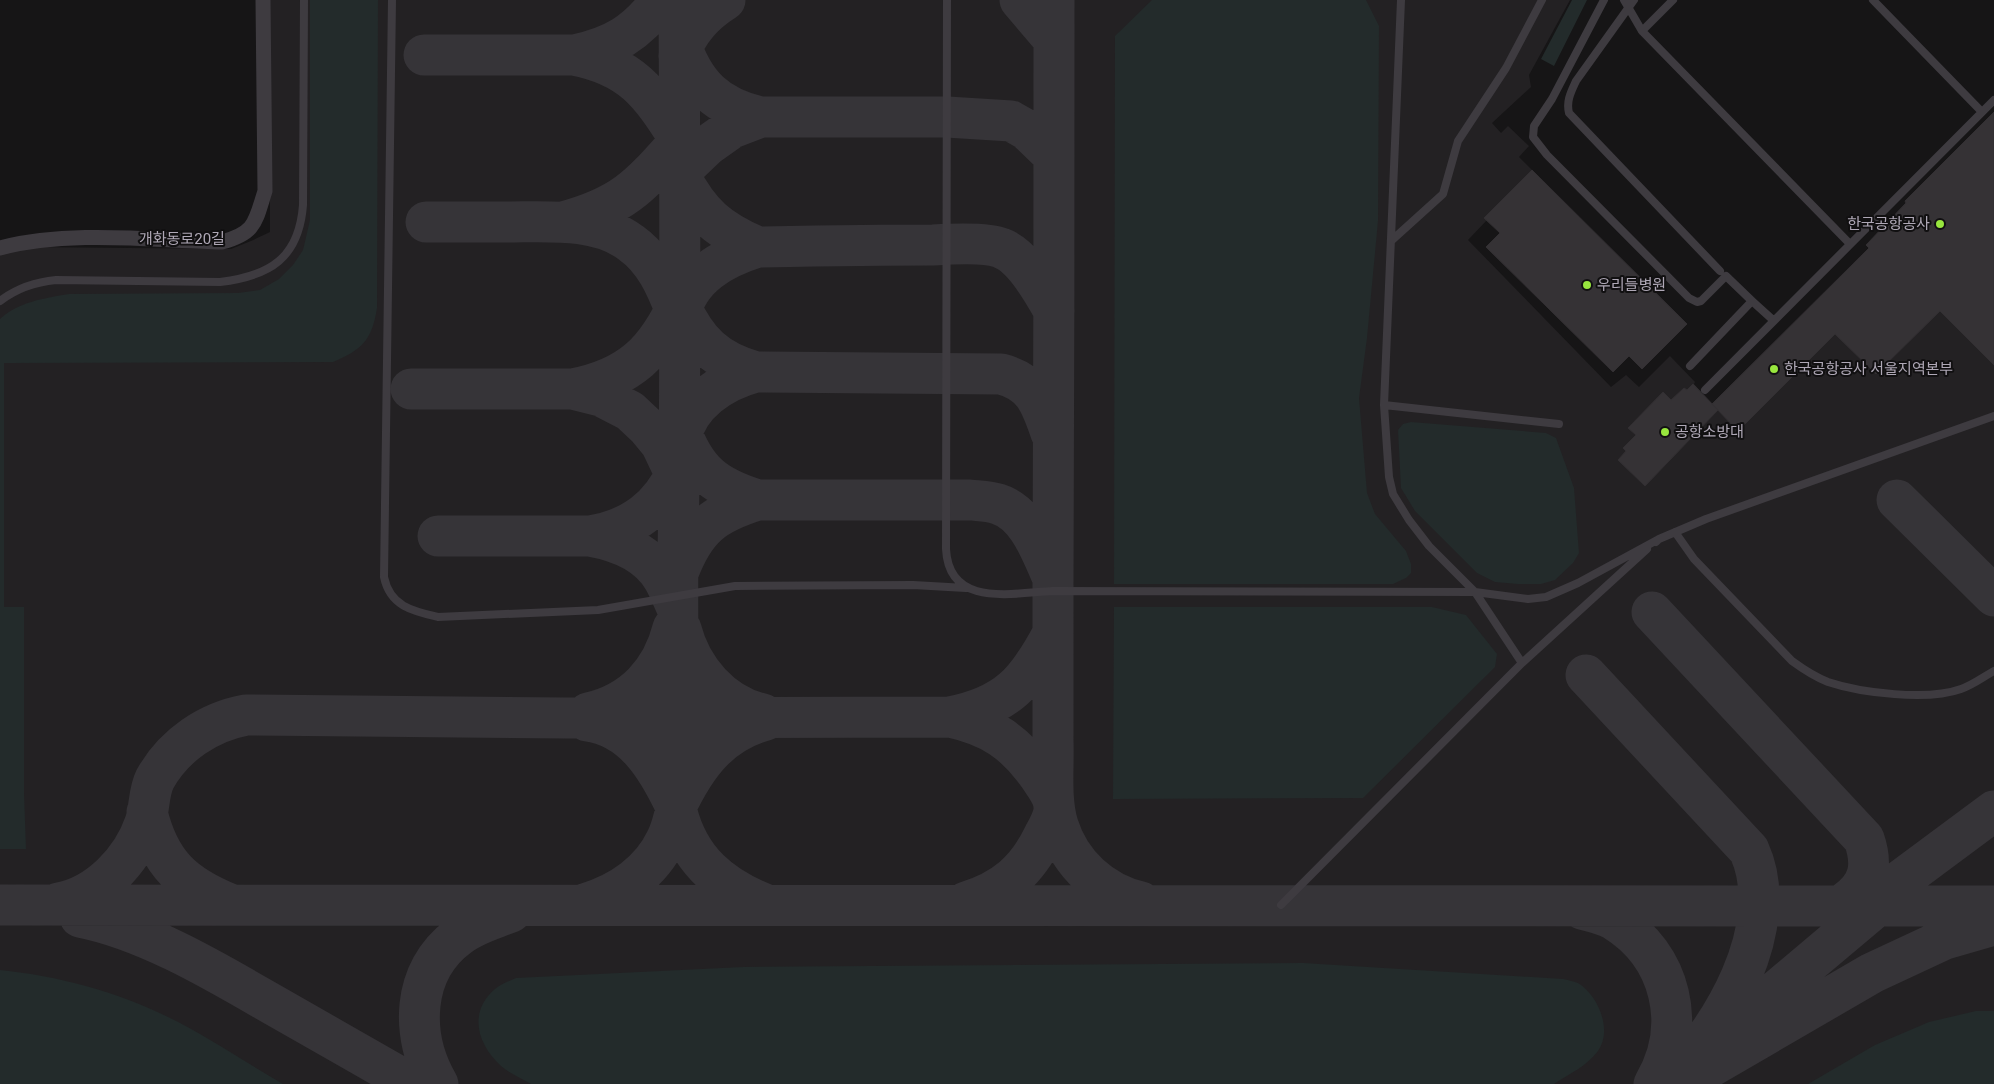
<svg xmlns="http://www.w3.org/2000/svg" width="1994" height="1084" viewBox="0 0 1994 1084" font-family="Roboto,'Noto Sans KR',sans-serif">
<rect width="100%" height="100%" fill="#161516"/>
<!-- built -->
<path fill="#232123" d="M270,0h1300l-41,75 2,12 -39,36 9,10 7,-7 21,20 -10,11 13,13 -47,48 2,2 -19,20 143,147 15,-12 13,12 31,-31 25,26 -1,2 18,20 157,-156 -3,-3 40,-42 -1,-2 89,-89v972h-1994v-832l27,-5 204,2 20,-8 19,-9z"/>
<!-- green -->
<path fill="#232b2b" d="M310,0h68l-1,308c-5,32 -15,42 -44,54l-329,1v244h20v186l2,56h-26v-530c18,-17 45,-21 69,-25l169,-1 22,-3 19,-11 14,-14 10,-15 7,-30z
M1152,0h214l13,26 -1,195 -11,117 -8,60 8,95 8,21 31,37 5,13v9l-5,5 -13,6h-279l1,-548z
M1572,0h15l-33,66 -13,-7z
M1411,422l135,11 10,5 18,50 5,65 -6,10 -18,17 -14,4h-23l-23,-2 -18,-9 -62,-62 -14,-23 -3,-58 5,-6z
M1114,607h318l34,8 31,39 -2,13 -132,131 -250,1z
M1303,963l260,16c5,1 10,2 15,4 20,12 35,47 20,68 -11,15 -29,23 -44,33h-1023c-10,-6 -22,-11 -30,-18 -24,-22 -33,-54 -6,-77 6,-5 14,-8 21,-11l227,-11z
M0,970c58,6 115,21 168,47 39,19 77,45 115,67h-283z
M1976,1011h18v73h-186l67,-39 54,-23z"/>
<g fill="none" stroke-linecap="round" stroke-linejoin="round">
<!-- taxiway -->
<path stroke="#363438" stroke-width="41" d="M679,0c1,185 2,371 -1,556 -1,54 1,108 -1,162 -1,30 -8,64 0,94 12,48 44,75 88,92
M1020,0l34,40
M1054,0c0,195 0,389 -1,584 0,52 0,104 0,156 1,28 -3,59 5,85 12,39 44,68 83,77
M680,42c14,43 37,65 81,75
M424,55h150c57,11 76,37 106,85
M574,55c39,-8 63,-22 87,-55
M679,56c8,-24 25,-43 46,-56
M680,176c20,38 38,54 78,71
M680,185l7,-20 21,-20 24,-17 29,-11h186l64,4 16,9 27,26
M426,222c26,0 53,0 80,0 40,0 91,-5 125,21 24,17 35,43 45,69
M563,222c60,-16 76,-35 116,-80
M680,305c17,37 36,56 76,67
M680,315c9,-39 43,-57 78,-68 58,-1 117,-2 175,-2 16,-1 54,-3 68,3 22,8 42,43 53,63
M411,389h162l28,7 29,15 17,16 14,17 17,36
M573,389c57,-11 83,-37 107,-89
M680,428c15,43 35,59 78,72
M680,440c8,-37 42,-59 76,-68l245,2c33,8 40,30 50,59
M1897,500l97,96
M438,536h152c28,5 59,17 74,44 5,9 9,19 13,28
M590,536c43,-7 70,-28 89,-68
M678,573c17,-45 35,-59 80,-73h212c9,1 19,1 28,4 29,9 42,45 53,70
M1652,612l212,227c9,26 6,45 -17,62
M681,629c10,40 41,76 82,85
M1586,675l163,175c35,76 -28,183 -83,234
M588,713c45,-10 74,-41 85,-85
M950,717c41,9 65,25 89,59 6,9 15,20 15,31 1,8 -6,21 -10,28 -17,36 -40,55 -78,67
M587,721c46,6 70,46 88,84
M676,807c20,-42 43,-74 90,-87
M147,812c12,51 36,73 83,92
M1856,899l18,-5 23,-11 97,-72
M59,903c39,-7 73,-42 86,-80 5,-14 3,-30 10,-44 19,-34 53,-57 91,-64l320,3 384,-1c57,-11 77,-35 103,-84
M587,903c33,-10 64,-31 79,-63 5,-9 7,-20 10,-30
M0,905l1994,1
M1582,909c10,3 22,5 32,11 58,36 74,106 40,164
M80,917c62,12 128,50 183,82 50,28 99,57 149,85
M1719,1039l159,-134
M438,1084c-28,-48 -27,-113 21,-148 15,-12 35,-17 52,-24
M1681,1084l191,-111 73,-34 49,-14"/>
</g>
<!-- building -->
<path fill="#353235" stroke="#322f32" d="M1994,112v253l-54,-54 -64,63 -41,-40 -97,97 -26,-27 157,-156 -3,-3 40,-42 -1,-2z
M1532,170l155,154 -45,45 -13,-13 -16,16 -127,-125 14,-14 -16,-15z
M1693,384l25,26 -73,76 -27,-26 8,-9 -3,-3 13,-13 -8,-7 35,-36 8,8 13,-12 3,2z"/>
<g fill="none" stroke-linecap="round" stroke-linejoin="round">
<!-- service -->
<path stroke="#3e3b40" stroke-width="8" d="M392,0l-8,577c6,29 28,34 54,40l160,-7 137,-24 178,-1 53,3
M947,0l-1,549c3,59 66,44 107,42l422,1 53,7 18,-2 32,-14 81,-44
M1401,0l-17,405 5,72 4,17 16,26 20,26 46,46 47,71
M1604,0l-52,99 -18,27 -1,11 14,18 142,143 8,4 4,-1 25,-25 26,25 -62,65
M1624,0l18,31 31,-31
M1634,0l-58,81c-5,11 -10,20 -7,32l151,158
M1873,0l109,112
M1642,31l208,213
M1391,241l52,-47 15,-53 48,-73 36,-68
M0,301c17,-13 35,-19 56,-21l164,2c50,-6 79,-24 83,-77l1,-205
M1752,301l21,19
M1705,390l289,-290
M1384,405l175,19
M1675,532l19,27 98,102c11,8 23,16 36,21 33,11 100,19 133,7 12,-4 22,-12 33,-18
M1656,542l3,-3 47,-20 288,-103
M1281,905l241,-242 125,-114"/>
<!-- minor -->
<path stroke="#3e3b40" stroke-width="15" d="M0,248c69,-18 150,-8 222,-6 34,-9 33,-20 43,-51l-2,-191"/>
</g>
<!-- markers -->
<g fill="#98e63e" stroke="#111011" stroke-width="2">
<circle cx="1940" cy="224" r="5"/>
<circle cx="1587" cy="285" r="5"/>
<circle cx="1774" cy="369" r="5"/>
<circle cx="1665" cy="432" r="5"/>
</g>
<g text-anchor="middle" stroke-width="4" stroke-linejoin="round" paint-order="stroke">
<!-- poi labels -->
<g font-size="15" fill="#afa8b6" stroke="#111011" text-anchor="start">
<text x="1930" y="229" text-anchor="end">한국공항공사</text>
<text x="1597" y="290">우리들병원</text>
<text x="1784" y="374">한국공항공사 서울지역본부</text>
<text x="1675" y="437">공항소방대</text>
</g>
<!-- street labels -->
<g font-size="15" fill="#afa8b6" stroke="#111011">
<text x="182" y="244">개화동로20길</text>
</g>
</g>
</svg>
